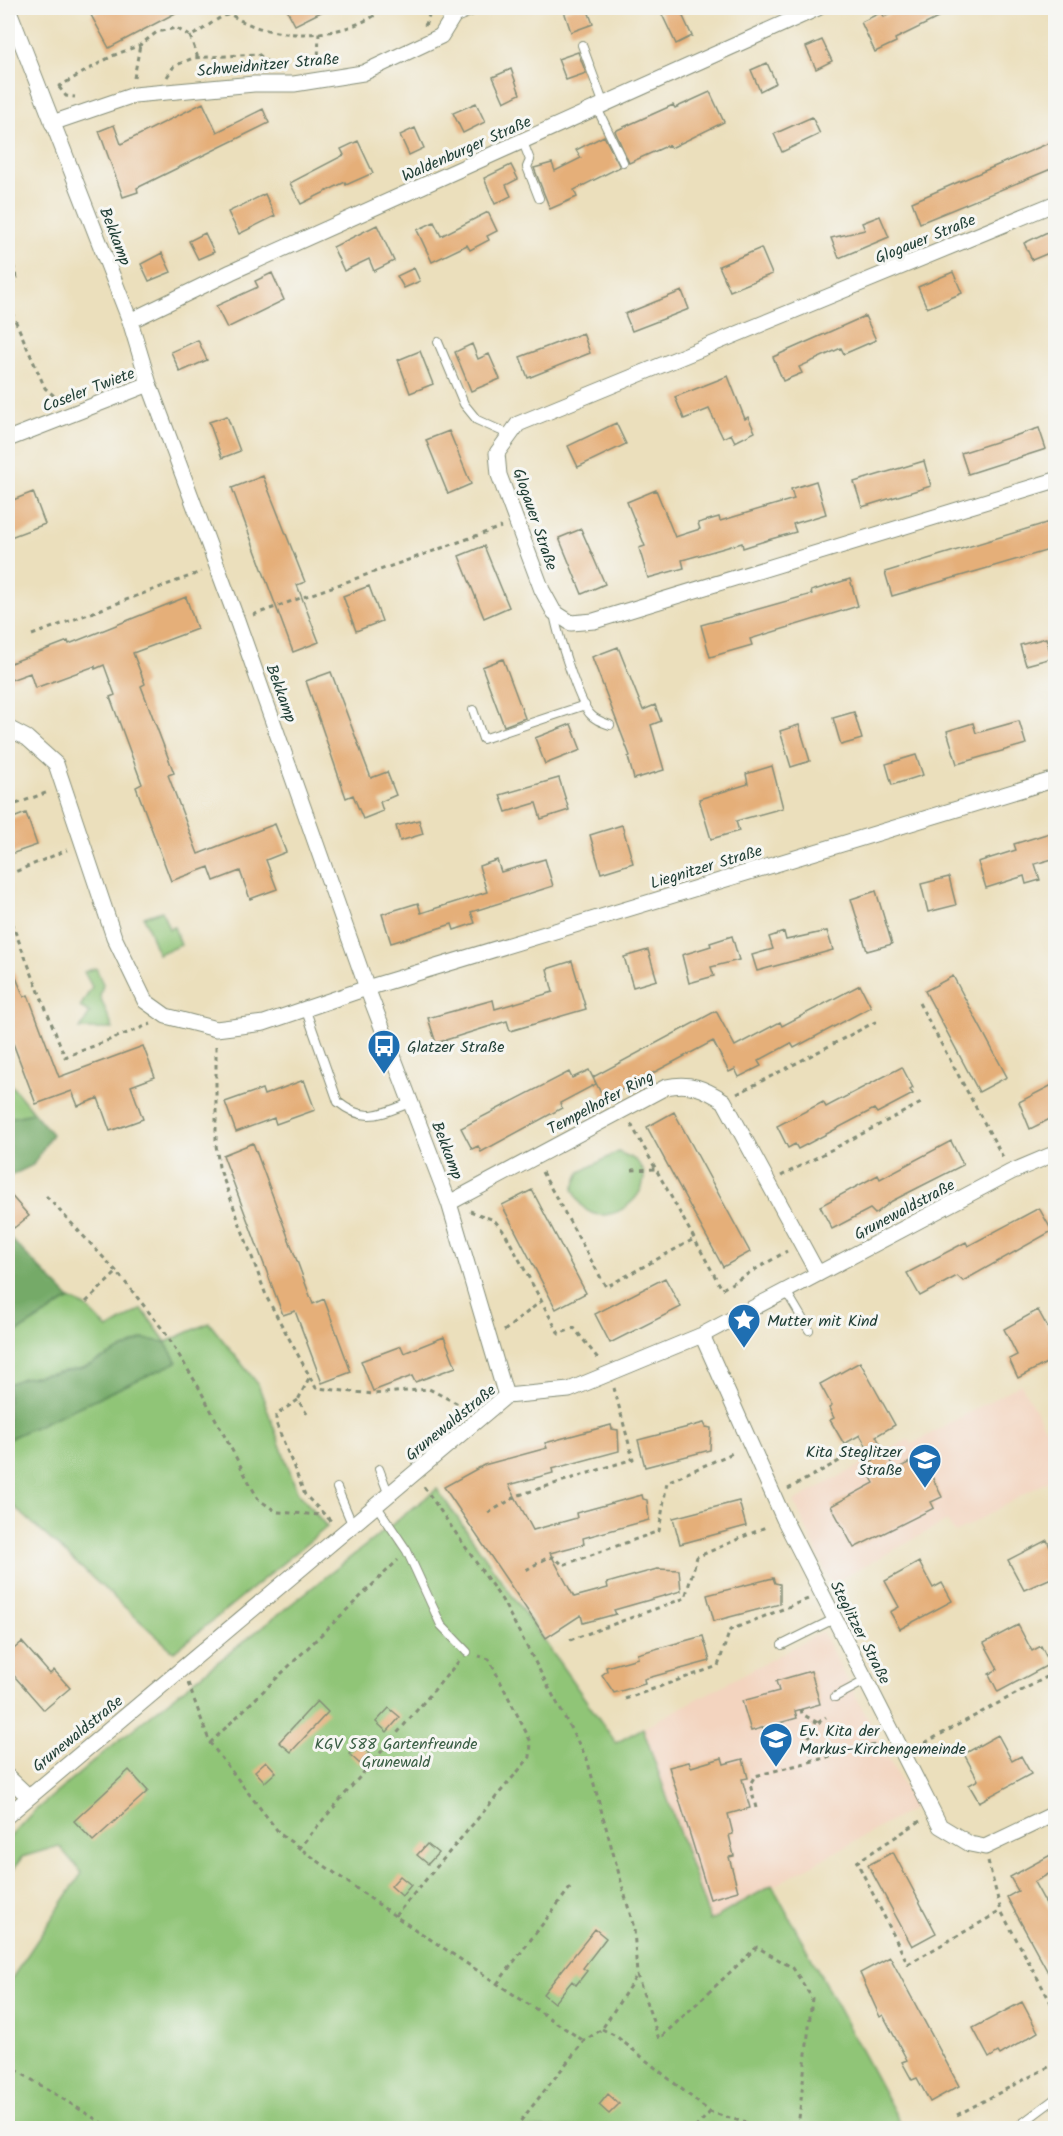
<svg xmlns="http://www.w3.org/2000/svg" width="1063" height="2136" viewBox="0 0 1063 2136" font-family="Kalam,sans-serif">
<rect width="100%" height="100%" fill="#f6f6f2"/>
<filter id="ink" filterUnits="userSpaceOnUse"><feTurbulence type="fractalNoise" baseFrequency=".0167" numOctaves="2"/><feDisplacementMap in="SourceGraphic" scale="12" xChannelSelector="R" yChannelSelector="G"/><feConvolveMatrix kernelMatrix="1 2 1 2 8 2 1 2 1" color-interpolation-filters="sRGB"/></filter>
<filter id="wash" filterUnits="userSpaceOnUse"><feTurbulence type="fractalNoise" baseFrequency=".008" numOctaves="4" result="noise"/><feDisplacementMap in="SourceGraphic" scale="24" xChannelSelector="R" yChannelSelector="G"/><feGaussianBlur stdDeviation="1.35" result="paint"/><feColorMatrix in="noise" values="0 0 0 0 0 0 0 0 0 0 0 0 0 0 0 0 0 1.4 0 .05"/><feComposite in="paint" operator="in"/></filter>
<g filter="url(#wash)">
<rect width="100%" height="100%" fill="#ebdfbc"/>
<!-- built -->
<path fill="#f3d4bf" d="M1021,1384l34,62v31l-100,56 -8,-12 -116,63 -37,-83 115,-62 3,5z
M822,1632l93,176 -205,113 -67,-193z"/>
<!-- green -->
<path fill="#90c577" stroke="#588156" stroke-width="1.5" d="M162,911l7,18 5,-2 7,18 -23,9 -14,-37z
M96,968l7,16 -3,12 13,33h-33l10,-16 -10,-6 12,-20 -8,-15z
M8,1081l26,32 -26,5z
M618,1152c5,2 12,5 17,8 31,24 -26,76 -53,46 -4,-5 -6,-12 -9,-17l7,-17z
M70,1299l16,8 22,22 34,-20 24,33 43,-19 49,61 39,107 30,36 -153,125 -166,-151v-62l169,-77 -34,-23 -60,29 -60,10 -15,6v-46z
M437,1489l179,254 27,-15 67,193 62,-36 131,243h-895v-144l74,-111 -23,-27 -37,11 -14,20v-38l23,-25 88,-74z"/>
<!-- forest -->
<path fill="#74aa68" stroke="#4a744e" stroke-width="1.5" d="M34,1113l18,21 -19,31 -25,12v-59z
M8,1238h2l60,61 -62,39z
M143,1339l22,3 12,20 -169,77v-55l15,-6 60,-10z"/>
<g id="blocks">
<!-- building -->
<path fill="#e5af79" d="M105,8h80l-76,40 -18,-33z
M286,8h43l-34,17z
M574,8h13l6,16 -22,8 -7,-21z
M659,8h20l13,28 -16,8z
M904,8h29l5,10 -43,21 1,3 -21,10 -14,-30 21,-10 2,5z
M822,40l10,21 -16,8 -10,-22z
M578,52l8,21 -20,7 -8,-21z
M767,63l9,20 -16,8 -9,-21z
M511,69l9,25 -16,8 -11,-25z
M710,92l14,30 -53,26 -2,-3 -40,18 -14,-32 58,-26 2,3z
M203,103l14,29 46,-23 6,14 -132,65 1,4 -15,5 -24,-66 15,-6 7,19z
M476,103l9,19 -22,11 -10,-20z
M812,117l8,17 -38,18 -8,-18z
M415,128l9,20 -15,7 -9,-20z
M604,136l16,31 -46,23 3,7 -27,12 -16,-41 18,-5 3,8 26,-13 -5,-8z
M1056,140v27l-136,56 -8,-21z
M358,141l15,32 -27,12 -1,-3 -44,22 -11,-21 54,-28 -3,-6z
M511,165l7,14 -12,6 5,11 -16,8 -11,-26z
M265,194l10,22 -36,18 -11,-22z
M488,212l9,19 -10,5 2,4 -19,10 -3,-5 -35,17 -15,-32 17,-8 7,14z
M880,216l9,21 -50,21 -8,-20 34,-8 -3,-7z
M377,225l17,36 -20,10 -5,-12 -25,12 -11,-24z
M1056,228v22l-24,10 -8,-17z
M205,233l9,19 -16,7 -9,-18z
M761,248l11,26 -42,17 -11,-25z
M162,253l9,19 -22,9 -8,-17z
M414,268l6,13 -16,7 -7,-12z
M953,272l9,21 -35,15 -9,-21z
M272,273l12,27 -57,28 -11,-22 42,-19 -3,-6z
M682,291l7,18 -57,22 -7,-17z
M865,316l11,24 -32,14 -3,-6 -42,19 3,6 -19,8 -10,-24z
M583,333l7,20 -62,25 -8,-21z
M198,340l9,20 -27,12 -9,-20z
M472,344l6,15 11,-5 11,25 -29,12 -16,-39z
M420,351l13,33 -23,9 -12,-33z
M728,376l17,43 3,-2 7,15 -20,10 -4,-8 -8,4 -14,-29 -25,10 -9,-22z
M227,416l13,35 -18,7 -13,-36z
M616,423l10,21 -48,23 -10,-21z
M1039,428l7,21 -78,25 -7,-21z
M449,431l22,53 -23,10 -22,-54z
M924,461l7,25 -69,21 -8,-25z
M263,476l42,106 -8,3 22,57 -26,10 -61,-164z
M816,481l10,33 -33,10 3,8 -25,7 -28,9 -1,-5 -60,17 2,8 -36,10 -9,-30 6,-2 -18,-44 29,-12 19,47 25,-8 -2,-6 21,-6 1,4 74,-22 -3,-10z
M33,492l12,32 -37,14v-36z
M1056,520v28l-164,48 -7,-24z
M581,529l24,55 -23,10 -23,-56z
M484,546l25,61 -25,11 -25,-62z
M850,579l8,27 -108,33 2,6 -42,12 -9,-32 111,-31 -1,-3z
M369,586l13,35 -26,10 -13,-35z
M186,597l11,32 -64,24 12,31 -4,2 33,87 -6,2 30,79 77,-30 11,28 -20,8 11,29 -27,10 -10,-28 -26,10 -5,-14 -38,14 -35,-94 6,-3 -32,-87 5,-2 -11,-30 -9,4v-3l-60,22 -5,-15 -22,8v-17l60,-23 1,3z
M1046,638l6,20 -26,7 -6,-20z
M618,647l25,63 12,-5 6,16 -10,4 13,45 -30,9 -6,-22 2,-1 -38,-99z
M503,659l22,59 -21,8 -22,-59z
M331,672l40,106 16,-6 9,23 -16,7 3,9 -20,8 -10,-24 -7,3 -40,-117z
M854,712l8,27 -21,6 -8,-27z
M1019,721l7,23 -69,20 -10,-33 26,-8 3,10z
M571,724l10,26 -36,14 -10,-26z
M799,725l11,36 -19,6 -11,-36z
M916,755l7,20 -31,10 -6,-21z
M772,766l11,42 -47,13 3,10 -28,8 -12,-40 49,-15 -2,-10z
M559,778l10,32 -28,9 -5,-16 -30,9 -6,-17z
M26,813l11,32 -29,10v-35z
M419,820l4,14 -23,7 -4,-15z
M622,825l11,38 -32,10 -11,-38z
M1056,831v27l-21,6 5,16 -14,4 -2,-8 -38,12 -8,-26 38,-12 -2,-6z
M545,859l8,27 -82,26 4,11 -21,7 -2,-6 -61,19 -9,-29 36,-11 3,10 66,-21 -8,-26 18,-6 4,12z
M949,877l7,28 -28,7 -7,-28z
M876,891l16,53 -25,7 -16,-52z
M827,931l6,19 -76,21 -5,-16 21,-6 -4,-12 15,-5 2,8z
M732,936l7,24 -28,7 3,9 -25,7 -7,-28 29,-9 -1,-3z
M648,950l9,30 -24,7 -9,-30z
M8,958l16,39 4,-2 31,82 84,-31 12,31 -24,9 12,33 -33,12 -12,-33 -20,8 -6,-15 -36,13 -28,-74z
M572,961l14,48 -76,22 -3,-10 -71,22 -8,-25 65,-18 2,9 58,-17 -6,-23z
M953,976l54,101 -28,15 -54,-101z
M860,985l11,22 -77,41 -3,-5 -33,18 3,5 -22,11 -4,-8 -6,3 -16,-31 -109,58 -11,-22 123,-66 19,35 45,-24 2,4z
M902,1067l11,21 -3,2 3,4 -36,19 -3,-4 -76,40 -3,-5 -7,4 -11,-22 46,-24 3,5z
M589,1070l7,14 -36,19 2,5 -81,44 -3,-6 -6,3 -11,-21 108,-56 3,6z
M304,1080l11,30 -39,14 -2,-6 -38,14 -11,-30 37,-13 2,6z
M1056,1083v33l-26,13 -11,-27z
M674,1112l76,140 -27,15 -76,-140z
M951,1141l12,24 -71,36 -17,13 -5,-5 -38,20 -12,-23 58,-31 2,4z
M253,1143l60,161 11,-5 27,73 -29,11 -27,-72 -12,4 -60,-160z
M532,1190l54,103 -30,16 -54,-104z
M8,1192l21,24 -15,12 -6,-9z
M1039,1208l13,23 -89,50 -6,-5 -37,20 -13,-23 59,-31 2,4z
M665,1278l16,29 -71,36 -15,-29z
M1038,1310l18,33v15l-38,20 -9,-19 8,-4 -13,-26z
M444,1337l12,30 -41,15 -3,-6 -39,15 -12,-30 40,-15 3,7z
M860,1362l35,63 -19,11 19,34 15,-8 3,5 11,-6 18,36 -11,5 3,6 -80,40 -23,-42 43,-23 -10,-18 10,-5 -14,-25 -16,9 -14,-24 4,-2 -5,-10 3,-2 -12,-22z
M704,1423l2,4 5,1 -1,22 -65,17 -7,-27z
M611,1425l1,4 6,1 1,21 -67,18 1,4 -44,12 24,45 44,-12 -1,-5 66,-18 1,4 4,1 2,20 -66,18 1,6 -34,9 24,44 34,-9 -1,-5 50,-14 22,1 2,21 -67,19 2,4 -33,9 -2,-8 -35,23 -102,-151 40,-22 63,-17 -2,-5z
M739,1501l7,25 -66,18 -7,-26z
M1047,1540l3,7 6,-3v32l-32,14 -16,-30z
M919,1562l14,26 9,-5 10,18 -52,28 -10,-17 9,-5 -14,-26z
M773,1578l2,5 5,1v20l-66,17 -7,-26z
M1018,1625l14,26 9,-5 9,18 -52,28 -9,-18 9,-5 -14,-26z
M703,1636l7,25 -66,18 1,5 -31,9 -12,-18 5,-4 -1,-4 32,-9 -1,-4z
M22,1642l28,32 4,-4 16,18 -26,22 -36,-41v-15z
M811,1671l9,33 -25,7 2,7 -46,13 -9,-30 37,-10 -3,-10z
M317,1701l11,11 -37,40 -12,-10z
M389,1708l11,9 -13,15 -11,-10z
M998,1735l14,26 9,-5 10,18 -52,28 -10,-17 9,-5 -14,-26z
M358,1743l11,10 -9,11 -11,-10z
M722,1758l2,6 19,-5 5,19 -6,1 8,29 -22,6 5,20 -4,1 5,21 -5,1 9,34 -28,8 -41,-132 20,-5 2,5z
M266,1761l10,11 -11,10 -10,-11z
M129,1770l19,21 -55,50 -19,-20z
M427,1844l11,9 -10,11 -11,-9z
M893,1852l43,81 -24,13 -44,-81z
M1056,1852v18l-22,12 22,40v65l-49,-90 11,-6 -8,-14z
M400,1876l11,9 -9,11 -11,-10z
M595,1929l11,9 -23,30 4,3 -11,14 -4,-4 -18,22 -11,-9z
M890,1957l69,129 -29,16 -13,-24 -5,2 -10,-18 5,-2 -24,-45 -3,2 -20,-44z
M1022,2002l16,30 -38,23 -2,-3 -9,6 -16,-30z
M608,2094l11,10 -10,10 -10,-9z"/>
</g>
</g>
<g filter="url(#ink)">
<use href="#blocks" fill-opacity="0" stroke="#858e78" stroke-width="1.5"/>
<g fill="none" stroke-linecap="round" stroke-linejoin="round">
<!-- lane casing -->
<g stroke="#858e78" stroke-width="10">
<path id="lane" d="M582,45l22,60
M597,108l26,54
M523,142l7,18 -3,7 12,31
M438,342l26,62 13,16 31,14
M554,613c3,19 24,88 36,101 5,6 12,8 20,11
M473,710l10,29 102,-34
M305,1008l33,94c27,22 42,12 72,1
M786,1291l23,39
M379,1469l10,26
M337,1488l15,36
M376,1505l31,46 34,74 26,27
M782,1645l52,-26
M835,1697l30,-16
M1016,2128l40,-30"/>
</g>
<!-- street casing -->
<g stroke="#858e78" stroke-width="17">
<path id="street" d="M8,8l122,313 19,63 88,236 130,368 82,215 57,193
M52,123l82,-28 120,-11h40l69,-11 78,-37 13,-21 17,-7
M1056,203l-538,221 -21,29 2,22 43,115 12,22 17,11 23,-2 462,-141
M130,321l101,-49 587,-264
M8,439l141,-55
M8,728l19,10 29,26 58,173 31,64 21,15 50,13 48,-6 103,-35 689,-209
M449,1203l217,-116c24,-5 38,1 58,14l94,173
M702,1335l82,184 156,307 30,18 15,3 71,-34
M8,1777l20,19
M8,1815l498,-419 63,-6 133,-55 309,-163 45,-19"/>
</g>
<!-- path -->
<path stroke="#858e78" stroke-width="3" stroke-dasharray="4.5 4.5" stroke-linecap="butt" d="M425,26l6,-16 4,-2
M190,36l8,22
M318,64l1,-33
M167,77l7,-11 19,-8 65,-4 16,13
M134,78l6,-33
M58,87l54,-31 28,-11 17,-13 19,-4 14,8c15,-5 24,-18 40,-22 41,29 117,26 155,-6
M59,87l7,9 9,1
M8,248l9,30 -9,14
M8,304l37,84 16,14
M253,615l248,-88
M32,635l169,-63
M8,807l40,-15
M8,875l59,-25
M8,914l57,143 86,-33
M919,1003l85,156
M216,1046v99l3,22 48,131 49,90 57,6 56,-5 37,19
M737,1094l142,-74
M631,1124l91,165 65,-38
M632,1170l24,-1
M542,1172l64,115 88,-48
M781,1176l142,-74
M46,1196l71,76 47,59 34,55 60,113 19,13 45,3
M470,1211l24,9 11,13 54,101 15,-6 26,33
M86,1302l31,-30
M504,1331l36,-29
M1051,1371l5,-2
M298,1400l-22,15v8l29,72 27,27
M307,1414l-9,-14 11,-22
M424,1487l78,113 85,159 47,169 3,47 22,64 98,-92 36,21 19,30 -14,130
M788,1489l75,-41
M488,1513l31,-18 114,-36 -19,-71
M526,1570l21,-12 7,-1 9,8 96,-34 8,-49 68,-30
M570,1640l115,-42 12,-41 71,-31
M188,1683l22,60 70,91 115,82 189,125
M625,1699l93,-33 12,-36 78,-31
M801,1709l1,5 16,9 -11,17 6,21
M818,1723l8,-6
M210,1743l188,-183
M917,1747l139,-75
M756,1808l-6,-24 5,-8 124,-32
M920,1821l-63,41 51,102 93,-53
M298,1849l161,-188
M988,1861l13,50 55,101
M395,1916l135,-159 1,-15 -42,-83 -10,-3
M497,1984l73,-96
M602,2029l14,7 94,76 53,16
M8,2065l102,63
M957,2115l99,-52
M515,2128l69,-87 18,-12 35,-54
M695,2128l15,-16
M1054,2128l2,-1"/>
<!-- lane -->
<use href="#lane" stroke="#fff" stroke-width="8"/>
<!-- street -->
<use href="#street" stroke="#fff" stroke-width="15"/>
</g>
</g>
<!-- icons -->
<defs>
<g id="bus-pin" transform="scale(1.725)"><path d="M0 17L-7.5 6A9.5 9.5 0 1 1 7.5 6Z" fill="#1f6fb2" stroke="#f6f6f2"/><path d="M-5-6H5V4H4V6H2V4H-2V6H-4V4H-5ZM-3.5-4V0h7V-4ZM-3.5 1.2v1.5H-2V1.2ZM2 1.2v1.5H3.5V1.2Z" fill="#fff"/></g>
<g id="sight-pin" transform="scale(1.725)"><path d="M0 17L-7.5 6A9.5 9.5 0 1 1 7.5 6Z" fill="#1f6fb2" stroke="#f6f6f2"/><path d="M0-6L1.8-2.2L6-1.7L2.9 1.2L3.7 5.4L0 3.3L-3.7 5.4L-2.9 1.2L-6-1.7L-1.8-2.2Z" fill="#fff"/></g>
<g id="school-pin" transform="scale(1.725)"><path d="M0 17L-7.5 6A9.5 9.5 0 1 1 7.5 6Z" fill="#1f6fb2" stroke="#f6f6f2"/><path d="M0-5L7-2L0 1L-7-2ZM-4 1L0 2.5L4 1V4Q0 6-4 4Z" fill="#fff"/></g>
</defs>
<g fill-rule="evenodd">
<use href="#bus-pin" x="384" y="1046"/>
<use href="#sight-pin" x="744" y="1320"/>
<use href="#school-pin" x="925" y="1460"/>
<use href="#school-pin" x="776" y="1739"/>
</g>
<g text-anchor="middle" stroke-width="6" stroke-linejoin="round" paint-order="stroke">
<!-- street labels -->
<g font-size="16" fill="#1f3d34" stroke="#f6f6f2">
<text transform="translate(268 64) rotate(-5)" y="6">Schweidnitzer Straße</text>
<text transform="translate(466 148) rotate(-24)" y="6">Waldenburger Straße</text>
<text transform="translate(116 236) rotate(69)" y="6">Bekkamp</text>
<text transform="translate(925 238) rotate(-22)" y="6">Glogauer Straße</text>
<text transform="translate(88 389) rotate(-21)" y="6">Coseler Twiete</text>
<text transform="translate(536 519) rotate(71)" y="6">Glogauer Straße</text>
<text transform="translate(282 693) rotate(70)" y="6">Bekkamp</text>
<text transform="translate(706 866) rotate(-17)" y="6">Liegnitzer Straße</text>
<text transform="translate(600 1102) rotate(-28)" y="6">Tempelhofer Ring</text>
<text transform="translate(448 1150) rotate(69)" y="6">Bekkamp</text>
<text transform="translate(904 1209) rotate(-28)" y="6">Grunewaldstraße</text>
<text transform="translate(450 1422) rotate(-39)" y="6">Grunewaldstraße</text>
<text transform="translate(861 1632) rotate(63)" y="6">Steglitzer Straße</text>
<text transform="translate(77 1733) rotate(-39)" y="6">Grunewaldstraße</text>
</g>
<!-- poi labels -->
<g font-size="16" fill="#1f3d34" stroke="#f6f6f2" text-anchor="start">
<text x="407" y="1052">Glatzer Straße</text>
<text x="767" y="1326">Mutter mit Kind</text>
<text x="902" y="1457" text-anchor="end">Kita Steglitzer<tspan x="902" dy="18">Straße</tspan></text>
<text x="799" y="1736">Ev. Kita der<tspan x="799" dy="18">Markus-Kirchengemeinde</tspan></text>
</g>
<!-- park labels -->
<g font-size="16" fill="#3b5f45" stroke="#f6f6f2">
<text x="396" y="1749">KGV 588 Gartenfreunde<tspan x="396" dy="18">Grunewald</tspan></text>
</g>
</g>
<!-- margin -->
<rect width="1063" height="2136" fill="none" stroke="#f6f6f2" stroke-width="30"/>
</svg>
